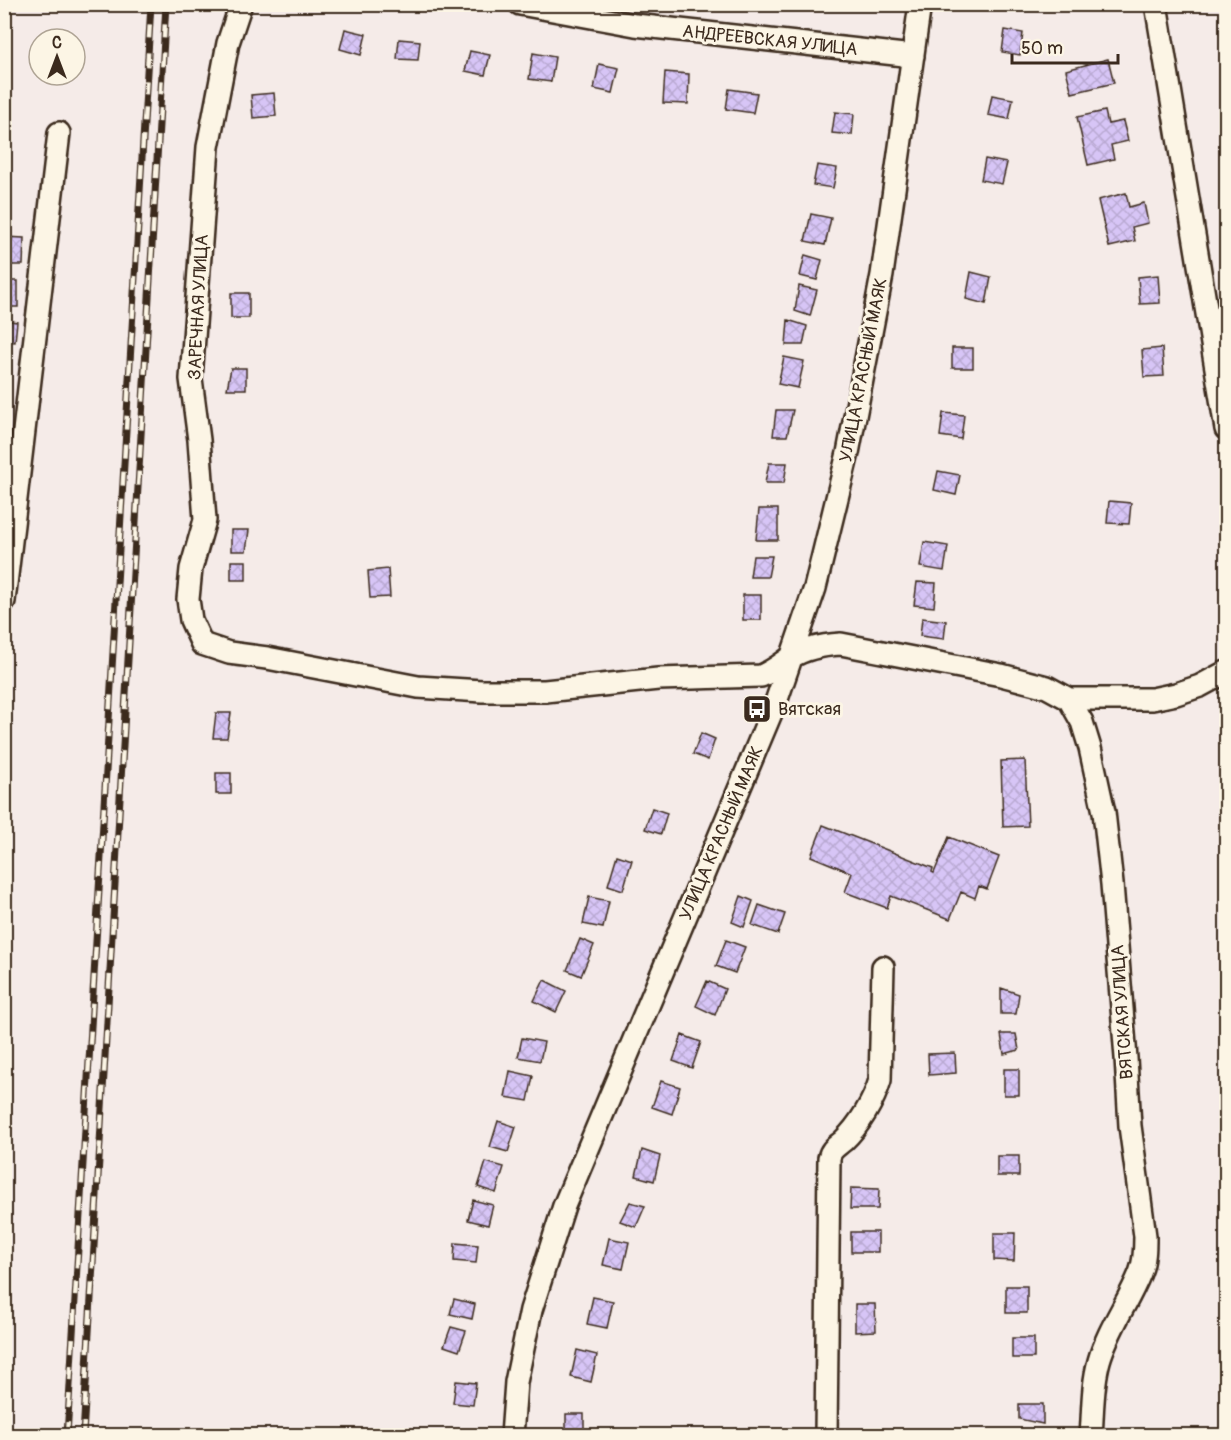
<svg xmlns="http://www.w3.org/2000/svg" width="1231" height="1440" viewBox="0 0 1231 1440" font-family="Pangolin,sans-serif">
<defs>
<pattern id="building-cross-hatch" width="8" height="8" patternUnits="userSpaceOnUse" patternTransform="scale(1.5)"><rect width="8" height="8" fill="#d7c5f6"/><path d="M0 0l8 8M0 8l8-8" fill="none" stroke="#b9a9d2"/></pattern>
</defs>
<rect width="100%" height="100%" fill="#f5ebe8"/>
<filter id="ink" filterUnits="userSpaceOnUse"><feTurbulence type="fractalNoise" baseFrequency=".0167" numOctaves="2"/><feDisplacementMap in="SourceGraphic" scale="12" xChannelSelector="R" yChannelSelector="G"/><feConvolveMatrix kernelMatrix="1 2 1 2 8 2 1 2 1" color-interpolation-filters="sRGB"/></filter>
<g filter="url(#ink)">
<!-- building -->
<path fill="url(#building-cross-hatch)" stroke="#3b2a1e" stroke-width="1.5" d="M345,29l21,5 -5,21 -21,-6z
M1005,30l18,3 -3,22 -18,-3z
M399,39l21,2 -2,19 -21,-1z
M470,51l20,4 -5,20 -20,-4z
M533,53l22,4 -4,25 -22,-3z
M1108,59l6,24 -42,10 -6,-23z
M599,64l20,4 -6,25 -19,-4z
M665,72l24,2 -1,30 -25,-1z
M729,89l28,4 -4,20 -27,-4z
M274,93l2,23 -23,2 -2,-23z
M992,95l21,4 -4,20 -21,-4z
M1105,111l3,13 15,-3 5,20 -17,4 3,14 -26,6 -11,-48z
M835,112l19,2 -2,21 -20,-2z
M985,159l22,4 -5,21 -21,-4z
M817,165l20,3 -4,20 -20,-3z
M1126,193l3,14 15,-4 4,20 -16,4 3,14 -26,6 -11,-47z
M811,214l20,4 -6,27 -20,-4z
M4,237l20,1 -1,27h-19z
M805,255l17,5 -5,20 -17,-4z
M971,272l20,5 -5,27 -20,-5z
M1158,275l2,28 -20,1 -2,-27z
M4,281h14v26h-14z
M799,286l18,4 -7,26 -15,-5z
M231,293h18v25h-18z
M4,320l13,2 -2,20 -11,-1z
M788,320l19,6 -4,19h-17z
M952,348h21v20h-21z
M1162,348l2,28 -20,1 -2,-27z
M784,357l20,4 -6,27 -20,-4z
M231,368h15v21h-19z
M776,410h17l-6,26h-14z
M943,413l21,2 -3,24 -21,-3z
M769,463h18l-3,20h-19z
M938,471l22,4 -4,20 -22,-5z
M1109,501l22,2 -2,21 -22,-1z
M759,509h19v31h-22z
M231,530h18l-3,21h-15z
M924,542l24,4 -4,25 -24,-4z
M753,556h19l-4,21h-18z
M231,561h15v19h-15z
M388,569l2,28 -20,1 -2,-27z
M917,582l19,1 -2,24 -20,-2z
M743,595h18v25h-18z
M922,618l24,3 -2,18 -24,-3z
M216,713h15l-4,25h-14z
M701,733l14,6 -7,21 -15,-6z
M1025,760l3,66 -25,1 -2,-66z
M216,773h15v21h-15z
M652,808l15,5 -6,21 -16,-5z
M823,825l110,43 -1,4 2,1 15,-36 50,20 -12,32 -8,-3 -4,12 -14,-6 -11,27 -59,-23 -4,12 -42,-16 7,-19 -41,-17z
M617,855l15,5 -9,30 -15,-5z
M741,896l12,5 -9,26 -12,-5z
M589,897l20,4 -6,27 -20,-4z
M759,905l26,9 -7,20 -26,-9z
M580,939l14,6 -13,31 -14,-6z
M726,940l19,7 -10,26 -19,-7z
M544,980l22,11 -10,21 -22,-11z
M707,981l18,8 -10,26 -19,-9z
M1001,988l18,6 -3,20h-15z
M1001,1034h15l3,16 -15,4z
M682,1035l19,7 -9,26 -19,-7z
M522,1038l22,4 -4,19 -22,-4z
M955,1053l1,20 -27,2 -1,-21z
M1004,1069h15v26h-15z
M510,1071l23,5 -5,25 -23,-4z
M661,1081l19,6 -8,27 -20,-7z
M498,1121l18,6 -8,25 -18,-5z
M642,1150l18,6 -6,25 -18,-5z
M997,1156h22v20h-22z
M486,1162l18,5 -8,26 -18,-6z
M851,1188l28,1 -1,20h-28z
M473,1200l20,5 -5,20 -20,-5z
M630,1202l15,4 -9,21 -16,-6z
M851,1232h27v20h-27z
M994,1233h21l-1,28 -20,-1z
M609,1238l20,4 -6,27 -20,-4z
M455,1243l23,2 -2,18 -22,-2z
M1006,1286h21v27h-21z
M593,1297l20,4 -6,27 -20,-4z
M454,1299l21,5 -3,15 -22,-5z
M855,1304h20l1,27 -21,1z
M451,1327l15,4 -7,20 -15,-5z
M1012,1338h22v20h-22z
M577,1350l20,5 -6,27 -20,-5z
M456,1381l20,2 -3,22 -20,-2z
M1019,1404h24v20l-24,-5z
M566,1414h18v22h-18z"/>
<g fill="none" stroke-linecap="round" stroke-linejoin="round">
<!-- minor casing -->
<g stroke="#3b2a1e" stroke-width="26">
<path id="minor" d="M241,4l-13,39 -20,104 -17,232 8,61 6,80 -14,49 -3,30 3,21 11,24 27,9 38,5 151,29 64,4h63l113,-12 103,-3c12,-5 19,-11 29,-18 15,-10 33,-13 51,-14l160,31 46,12 22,12h83l24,-5 24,-8 26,-14
M520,4l115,21 278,31
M1156,4l70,425
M4,601l55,-468
M1069,699l13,23 8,26 14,64 8,72 14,174 4,68 15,110c0,12 0,25 -5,37 -12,30 -32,56 -41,88 -7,25 -6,50 -8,75
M512,1436l4,-54 15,-72 33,-104 213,-507 38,-111 33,-135 34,-178 38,-271
M826,1436l3,-278c2,-9 7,-11 14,-17 16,-15 31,-40 37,-61l3,-113"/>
</g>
<!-- minor -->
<use href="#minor" stroke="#fcf5e5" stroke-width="21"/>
<!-- rail casing -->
<g stroke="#3b2a1e" stroke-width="7">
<path id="rail" d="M67,1436l84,-1432
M83,1436l83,-1432"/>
</g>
<!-- rail -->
<use href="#rail" stroke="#fcf5e5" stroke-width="4.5" stroke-dasharray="14" stroke-linecap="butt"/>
</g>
</g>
<!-- icons -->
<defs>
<g id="bus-square" transform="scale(1.5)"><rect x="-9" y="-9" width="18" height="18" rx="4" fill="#3b2a1e" stroke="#fcf5e5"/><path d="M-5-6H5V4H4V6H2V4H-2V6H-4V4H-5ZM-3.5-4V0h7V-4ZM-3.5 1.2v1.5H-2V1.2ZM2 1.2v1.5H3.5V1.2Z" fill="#fff"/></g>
</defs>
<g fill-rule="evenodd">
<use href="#bus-square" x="757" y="709"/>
</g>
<g text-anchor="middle" stroke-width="6" stroke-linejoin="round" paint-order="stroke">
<!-- street labels -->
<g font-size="18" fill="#3b2a1e" stroke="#fcf5e5">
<text transform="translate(770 40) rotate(6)" y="6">АНДРЕЕВСКАЯ УЛИЦА</text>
<text transform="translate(198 307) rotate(-87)" y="6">ЗАРЕЧНАЯ УЛИЦА</text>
<text transform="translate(863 370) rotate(-79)" y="6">УЛИЦА КРАСНЫЙ МАЯК</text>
<text transform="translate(721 833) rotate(-67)" y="6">УЛИЦА КРАСНЫЙ МАЯК</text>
<text transform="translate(1122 1012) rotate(-94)" y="6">ВЯТСКАЯ УЛИЦА</text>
</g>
<!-- poi labels -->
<g font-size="18" fill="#3b2a1e" stroke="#fcf5e5" text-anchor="start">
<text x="778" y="715">Вятская</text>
</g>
</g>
<!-- margin -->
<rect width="1231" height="1440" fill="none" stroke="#fcf5e5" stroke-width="24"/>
<rect x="12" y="12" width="1207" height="1416" fill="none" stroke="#3b2a1e" stroke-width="2" filter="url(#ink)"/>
<!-- north arrow -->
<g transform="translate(57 57)"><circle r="28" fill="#fcf5e5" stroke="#afa495" stroke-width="1.5"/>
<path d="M0-4.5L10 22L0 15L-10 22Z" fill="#3b2a1e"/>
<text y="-9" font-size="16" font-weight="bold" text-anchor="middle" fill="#3b2a1e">С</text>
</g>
<!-- scale -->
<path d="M1012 54v9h106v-9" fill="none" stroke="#3b2a1e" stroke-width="3"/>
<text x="1021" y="54" font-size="18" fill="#3b2a1e" stroke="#fcf5e5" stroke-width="4.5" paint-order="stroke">50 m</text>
</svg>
